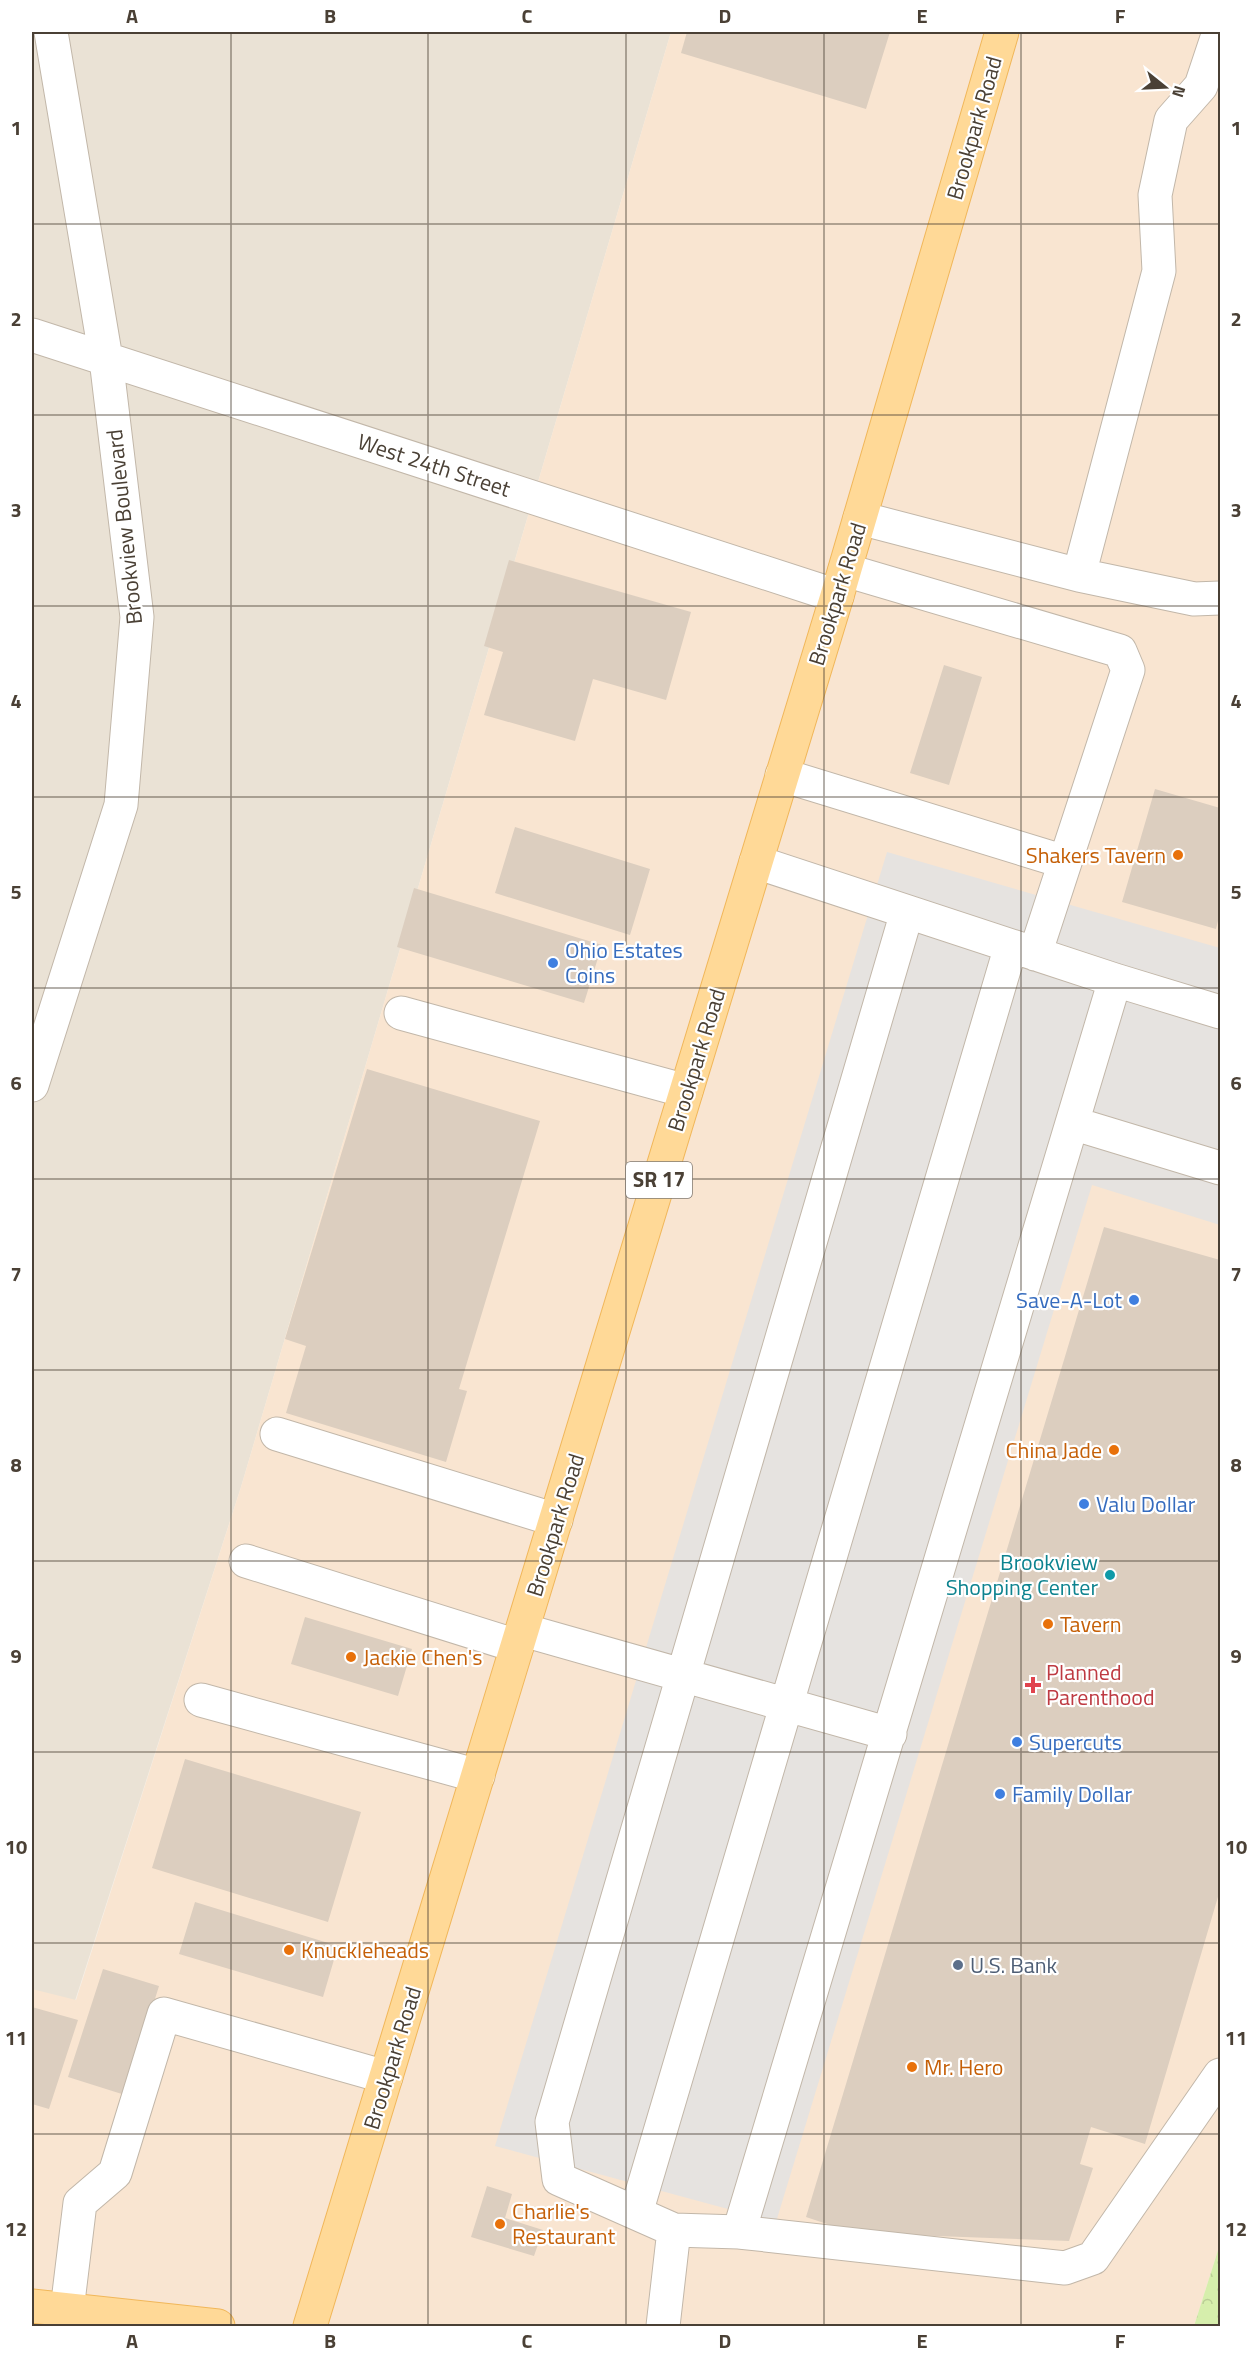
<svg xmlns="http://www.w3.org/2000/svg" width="1252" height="2358" viewBox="0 0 1252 2358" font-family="'Titillium Web',sans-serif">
<defs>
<pattern id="forest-crowns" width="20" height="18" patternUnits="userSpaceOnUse" patternTransform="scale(1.5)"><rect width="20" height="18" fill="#d6eeac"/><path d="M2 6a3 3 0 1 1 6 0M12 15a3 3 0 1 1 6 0" fill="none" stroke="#b9cd95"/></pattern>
</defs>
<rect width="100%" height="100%" fill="#f6f0e8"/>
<!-- residential -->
<path fill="#eae2d5" d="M32,32h639l-430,1455 -168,520 -41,-12z"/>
<!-- commercial -->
<path fill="#f9e5d1" d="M671,32h549v2212l-26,82h-1162v-337l44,11 165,-513z"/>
<!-- forest -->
<path fill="url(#forest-crowns)" d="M1220,2244v82h-26z"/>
<!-- parking -->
<path fill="#e6e3e0" d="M887,852l333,96v277l-128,-40 -316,1037 -281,-76z"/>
<!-- building -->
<path fill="#dccebf" d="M687,32h203l-24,77 -185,-56z
M509,560l182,52 -25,88 -73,-21 -18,62 -91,-26 19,-63 -19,-6z
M944,665l38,12 -33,108 -39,-12z
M1155,789l65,19v105l-4,16 -94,-27z
M515,827l135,42 -20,66 -135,-42z
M414,888l188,57 -18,58 -187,-56z
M367,1069l173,52 -81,268 8,2 -21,71 -160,-49 20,-67 -21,-7z
M1104,1227l116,33v630l-75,254 -54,-17 -11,37 13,4 -24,73 -215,-8 -48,-16z
M305,1617l107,32 -14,47 -107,-32z
M185,1759l176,53 -33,110 -176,-54z
M195,1902l143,44 -15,51 -144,-43z
M103,1969l56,17 -34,109 -57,-18z
M32,2007l46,13 -29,89 -17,-5z
M487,2186l25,8 -7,24 38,12 -9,26 -63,-19z"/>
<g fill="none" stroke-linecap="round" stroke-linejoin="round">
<!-- minor casing -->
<g stroke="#c2b7a9" stroke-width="35">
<path id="minor" d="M32,335l805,261
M860,518l219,57 115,24 26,-1
M845,570l275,81 8,19 -93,284
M1079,575l80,-304 -4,-76 16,-75 30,-34 18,-54
M782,775l283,87
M756,862l359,118 105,32
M401,1013l285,78
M32,1085l89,-280 16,-188 -31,-258 -55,-327
M1072,1123l148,45
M277,1434l279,86
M246,1561l271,85
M523,1630l367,104
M201,1700l277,76
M636,2213l375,-1267
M674,2230l-115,-51 -7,-57 355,-1210
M739,2232l376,-1252
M67,2310l13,-107 35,-30 49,-159 222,63
M663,2326l11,-96 65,2 326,36 28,-10 127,-183"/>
</g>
<!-- major casing -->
<g stroke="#f1b75a" stroke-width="35">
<path id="major" d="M32,2306l186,20
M310,2326l527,-1730 165,-564"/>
</g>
<!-- minor -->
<use href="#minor" stroke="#fff" stroke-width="33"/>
<!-- major -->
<use href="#major" stroke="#ffd997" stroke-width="33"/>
</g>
<!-- grid -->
<path fill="none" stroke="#4a4035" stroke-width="1.5" stroke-opacity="0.55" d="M231,32v2294M428,32v2294M626,32v2294M824,32v2294M1021,32v2294M32,224h1188M32,415h1188M32,606h1188M32,797h1188M32,988h1188M32,1179h1188M32,1370h1188M32,1561h1188M32,1752h1188M32,1943h1188M32,2134h1188"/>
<!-- markers -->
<g fill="#e8710a" stroke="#fff" stroke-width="2">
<circle cx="1178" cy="855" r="6"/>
<circle cx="1114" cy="1450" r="6"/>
<circle cx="1048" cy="1624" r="6"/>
<circle cx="351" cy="1657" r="6"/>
<circle cx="289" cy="1950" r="6"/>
<circle cx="912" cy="2067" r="6"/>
<circle cx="500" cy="2224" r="6"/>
</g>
<g fill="#3f7fe0" stroke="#fff" stroke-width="2">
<circle cx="553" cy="963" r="6"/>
<circle cx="1134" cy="1300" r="6"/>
<circle cx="1084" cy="1504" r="6"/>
<circle cx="1017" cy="1742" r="6"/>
<circle cx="1000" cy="1794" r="6"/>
</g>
<circle fill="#0f9aa8" stroke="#fff" stroke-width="2" cx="1110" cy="1575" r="6"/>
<path fill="#e0444e" stroke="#fff" stroke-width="2" d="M1030 1676h6v6h6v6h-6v6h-6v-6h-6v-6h6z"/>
<circle fill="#5c6f8a" stroke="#fff" stroke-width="2" cx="958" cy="1965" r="6"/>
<g text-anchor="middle" stroke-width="4.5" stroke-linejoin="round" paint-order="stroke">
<!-- shield labels -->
<rect fill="#fff" stroke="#807972" stroke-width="1.5" x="626" y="1162" width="66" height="36" rx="4.5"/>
<g font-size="21" font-weight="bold" fill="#4a4035">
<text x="659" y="1187">SR 17</text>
</g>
<!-- street labels -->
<g font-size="22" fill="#4a4035" stroke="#fff">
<text transform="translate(974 128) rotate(-74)" y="8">Brookpark Road</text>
<text transform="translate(434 465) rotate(18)" y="8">West 24th Street</text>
<text transform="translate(124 527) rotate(-96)" y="8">Brookview Boulevard</text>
<text transform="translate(837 594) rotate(-73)" y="8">Brookpark Road</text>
<text transform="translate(696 1060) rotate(-73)" y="8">Brookpark Road</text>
<text transform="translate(555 1525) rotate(-73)" y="8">Brookpark Road</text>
<text transform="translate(392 2058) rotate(-73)" y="8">Brookpark Road</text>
</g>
<!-- food labels -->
<g font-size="22" fill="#c56008" stroke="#fff" text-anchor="start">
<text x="1166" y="863" text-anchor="end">Shakers Tavern</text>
<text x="1102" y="1458" text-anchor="end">China Jade</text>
<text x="1060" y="1632">Tavern</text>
<text x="363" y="1665">Jackie Chen's</text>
<text x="301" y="1958">Knuckleheads</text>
<text x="924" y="2075">Mr. Hero</text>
<text x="512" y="2219">Charlie's<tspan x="512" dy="25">Restaurant</tspan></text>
</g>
<!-- shop labels -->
<g font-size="22" fill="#366cbe" stroke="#fff" text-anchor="start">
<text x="565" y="958">Ohio Estates<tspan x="565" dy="25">Coins</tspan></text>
<text x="1122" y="1308" text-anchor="end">Save-A-Lot</text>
<text x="1096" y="1512">Valu Dollar</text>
<text x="1029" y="1750">Supercuts</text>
<text x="1012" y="1802">Family Dollar</text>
</g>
<!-- culture labels -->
<g font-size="22" fill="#0d838f" stroke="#fff" text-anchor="end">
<text x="1098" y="1570">Brookview<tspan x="1098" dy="25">Shopping Center</tspan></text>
</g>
<!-- health labels -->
<g font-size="22" fill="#be3a42" stroke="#fff" text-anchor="start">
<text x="1046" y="1680">Planned<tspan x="1046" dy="25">Parenthood</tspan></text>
</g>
<!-- service labels -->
<g font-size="22" fill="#4e5e75" stroke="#fff" text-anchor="start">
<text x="970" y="1973">U.S. Bank</text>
</g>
</g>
<!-- border -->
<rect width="1252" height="2358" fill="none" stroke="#ffffff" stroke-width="66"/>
<!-- north arrow -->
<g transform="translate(1165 87) rotate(108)" stroke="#ffffff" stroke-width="4.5" paint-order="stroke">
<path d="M0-4.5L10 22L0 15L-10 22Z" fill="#4a4035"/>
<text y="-9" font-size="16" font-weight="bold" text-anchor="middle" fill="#4a4035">N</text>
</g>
<rect x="33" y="33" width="1186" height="2292" fill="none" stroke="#4a4035" stroke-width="2"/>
<g font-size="20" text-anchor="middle" font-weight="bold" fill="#4a4035">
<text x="132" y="23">A</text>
<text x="330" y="23">B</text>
<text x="527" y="23">C</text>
<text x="725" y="23">D</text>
<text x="922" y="23">E</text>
<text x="1120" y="23">F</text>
<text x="16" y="135">1</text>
<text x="1236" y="135">1</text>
<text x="16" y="326">2</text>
<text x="1236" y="326">2</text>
<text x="16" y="517">3</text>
<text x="1236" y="517">3</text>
<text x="16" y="708">4</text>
<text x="1236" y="708">4</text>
<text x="16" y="899">5</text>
<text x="1236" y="899">5</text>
<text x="16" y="1090">6</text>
<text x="1236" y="1090">6</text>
<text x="16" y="1281">7</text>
<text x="1236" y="1281">7</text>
<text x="16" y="1472">8</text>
<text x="1236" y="1472">8</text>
<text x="16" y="1663">9</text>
<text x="1236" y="1663">9</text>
<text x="16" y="1854">10</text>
<text x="1236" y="1854">10</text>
<text x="16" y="2045">11</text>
<text x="1236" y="2045">11</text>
<text x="16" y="2236">12</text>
<text x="1236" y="2236">12</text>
<text x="132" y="2348">A</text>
<text x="330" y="2348">B</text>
<text x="527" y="2348">C</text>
<text x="725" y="2348">D</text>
<text x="922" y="2348">E</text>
<text x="1120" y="2348">F</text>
</g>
</svg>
